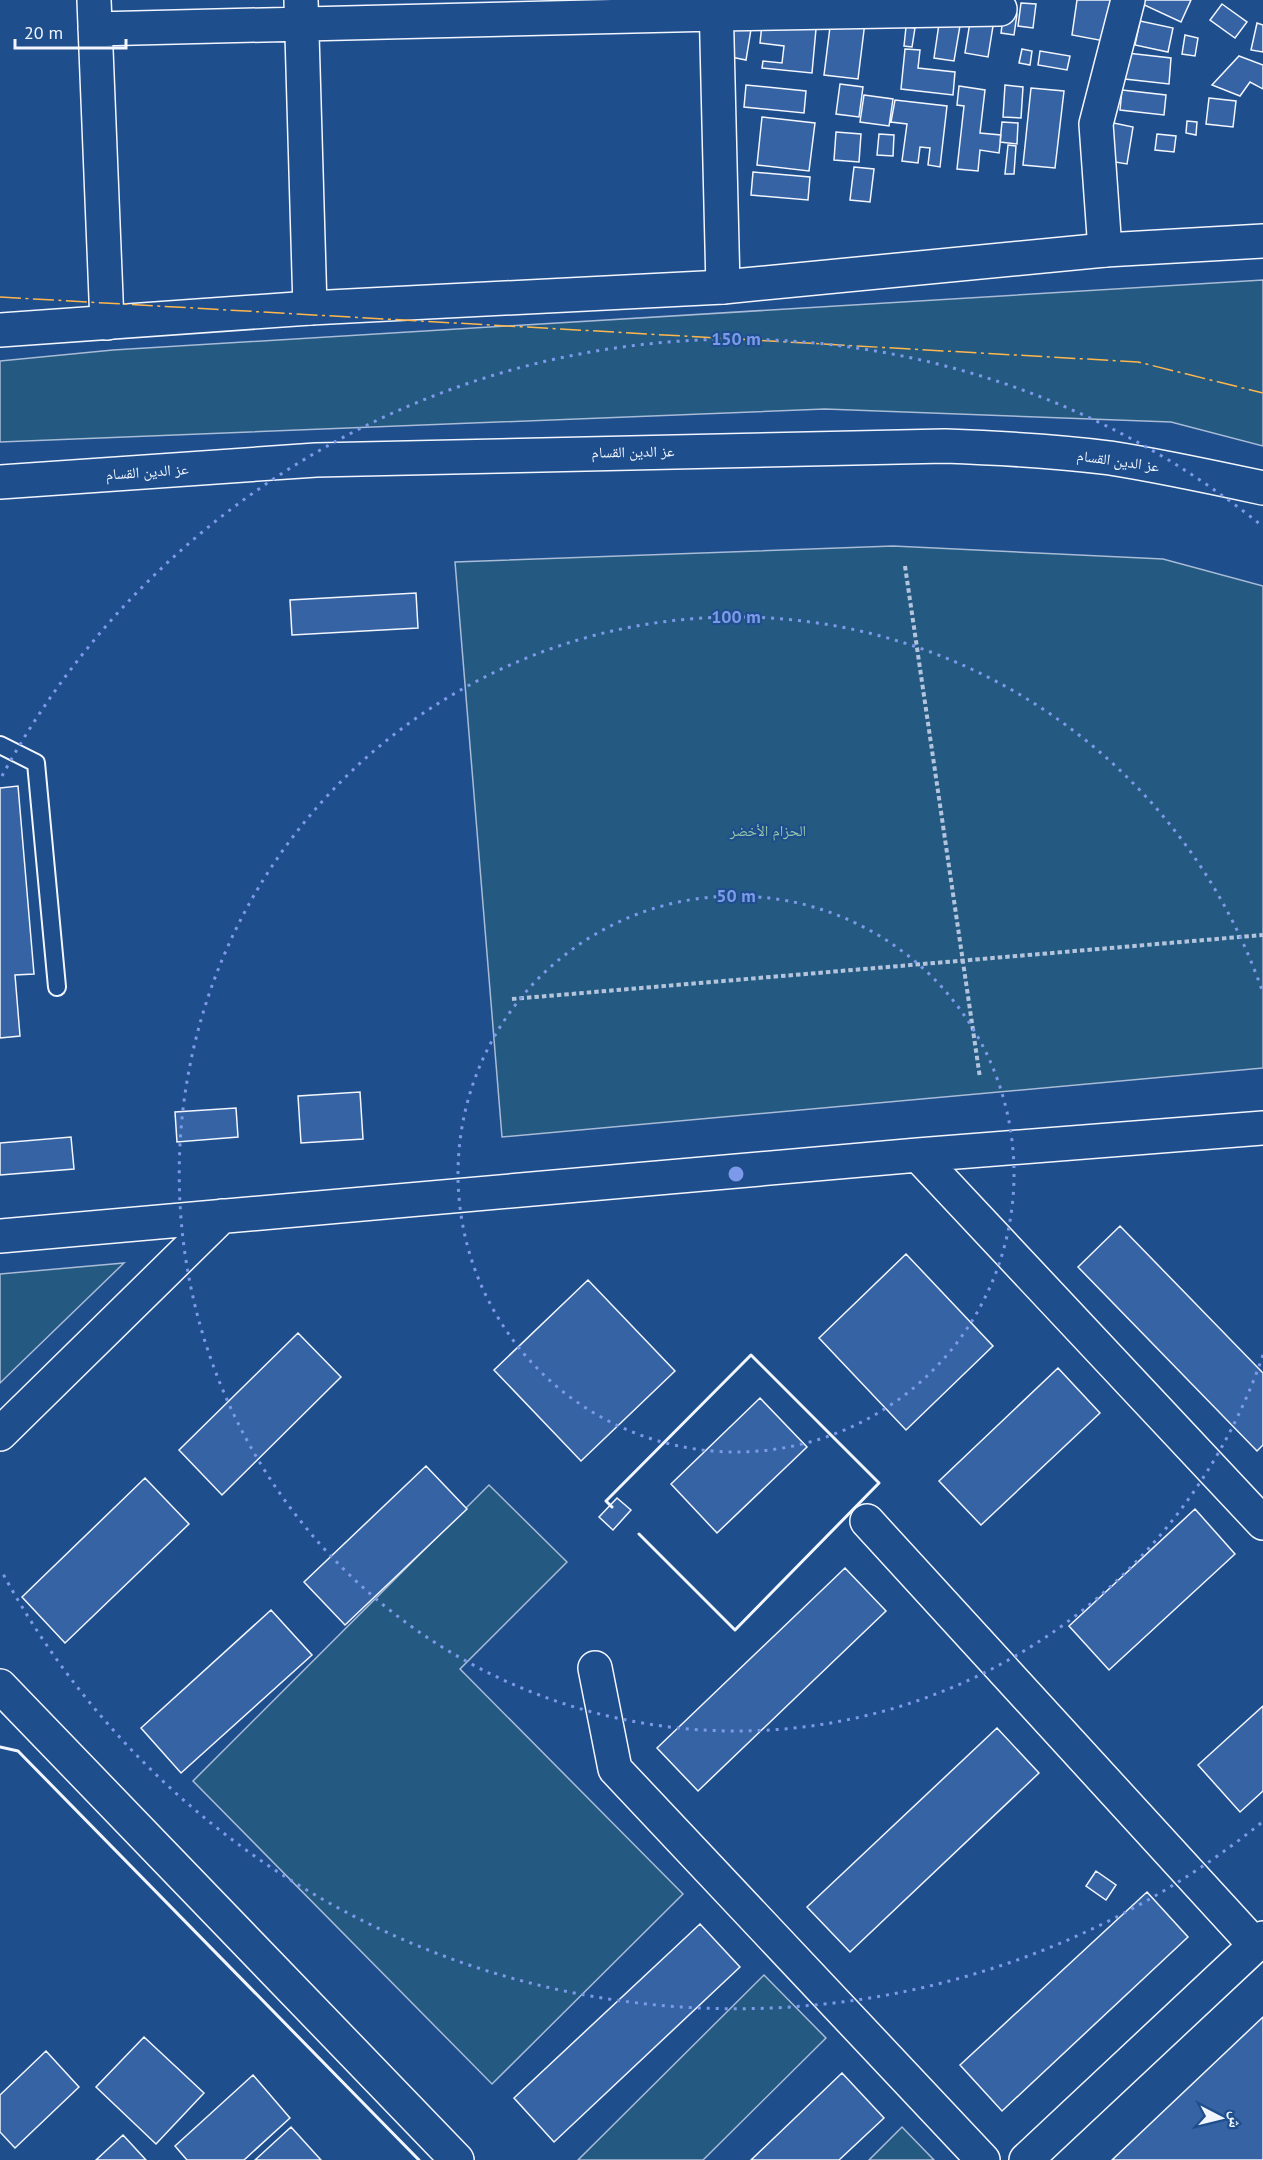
<svg xmlns="http://www.w3.org/2000/svg" width="1263" height="2160" viewBox="0 0 1263 2160" font-family="'PT Sans','Noto Naskh Arabic',sans-serif">
<rect width="100%" height="100%" fill="#1f4e8c"/>
<!-- green -->
<path fill="#245a82" stroke="#a8bbd7" stroke-width="1.5" d="M1263,280v166l-92,-24 -346,-13 -825,33v-81l113,-11z
M893,546l270,13 100,27v482l-761,69 -47,-575z
M124,1263l-124,120v-109z
M489,1485l78,77 -107,107 223,225 -191,190 -299,-303z
M764,1975l62,63 -123,122h-125z
M902,2127l32,33h-65z"/>
<!-- building -->
<path fill="#3563a3" stroke="#f2f6ff" stroke-width="1.5" d="M1077,0h35l-8,41 -32,-6z
M1142,0h49l-10,22 -41,-19z
M1021,3l15,1 -3,24 -15,-2z
M1222,4l25,18 -12,16 -25,-18z
M1004,12l13,2 -3,21 -13,-2z
M940,17l21,3 -7,41 -20,-3z
M831,19l34,3 -7,57 -34,-4z
M733,20l19,3 -6,37 -20,-4z
M1140,21l33,7 -5,24 -33,-7z
M970,22l23,4 -5,31 -23,-4z
M1257,23l6,2v27l-12,-2z
M762,24l54,5 -4,44 -50,-5 1,-7 19,2 2,-17 -24,-3z
M906,27l9,1 -3,19 -8,-1z
M1185,35l13,3 -3,18 -13,-2z
M905,49l15,1 -2,18 37,4 -2,23 -52,-6z
M1022,49l10,2 -2,14 -11,-2z
M1040,51l30,5 -3,14 -29,-5z
M1127,53l44,5 -2,26 -44,-5z
M1239,56l24,9v24l-13,-7 -10,14 -28,-11z
M840,84l23,3 -4,30 -23,-3z
M746,85l60,6 -2,22 -60,-6z
M1005,85l18,2 -2,31 -18,-1z
M959,86l26,4 -5,43 21,2 -2,18 -19,-3 -2,21 -21,-2 7,-63 -7,-1z
M1031,88l33,3 -9,77 -32,-3z
M1122,90l44,5 -2,20 -44,-5z
M864,95l29,4 -4,27 -29,-4z
M1209,98l27,3 -3,26 -27,-3z
M895,100l52,6 -7,61 -12,-2 2,-17 -10,-1 -2,16 -16,-2 5,-37 -16,-2z
M762,117l53,6 -6,48 -52,-6z
M1187,121l10,1 -1,13 -10,-2z
M1002,122l16,1 -1,21 -17,-2z
M1109,122l24,5 -6,37 -24,-4z
M836,132l25,2 -2,28 -25,-2z
M879,134l15,1 -1,21 -16,-1z
M1157,134l19,2 -2,16 -19,-2z
M1008,145l8,1 -2,28h-9z
M854,167l20,2 -4,33 -20,-2z
M753,172l57,5 -2,23 -57,-5z
M416,593l2,35 -126,7 -2,-35z
M18,786l16,188 -19,1 5,61 -20,2v-250z
M360,1092l3,47 -62,4 -3,-47z
M236,1108l2,29 -61,5 -2,-30z
M71,1137l3,32 -74,6v-32z
M1120,1226l143,147v72l-6,6 -179,-184z
M906,1254l87,92 -87,84 -87,-92z
M588,1280l87,91 -94,90 -87,-91z
M298,1333l43,44 -119,118 -43,-45z
M1058,1368l42,45 -119,112 -42,-44z
M760,1398l47,49 -90,86 -46,-49z
M426,1466l41,43 -122,116 -41,-43z
M145,1478l44,46 -124,119 -43,-46z
M617,1498l14,12 -18,20 -14,-13z
M1195,1509l40,45 -126,116 -40,-44z
M845,1568l41,43 -188,180 -41,-43z
M271,1610l41,45 -131,118 -40,-45z
M1263,1706v85l-23,21 -42,-47z
M997,1728l42,45 -189,179 -43,-45z
M1096,1871l20,14 -10,15 -20,-14z
M1147,1892l41,45 -186,174 -42,-46z
M700,1924l40,43 -186,175 -40,-44z
M1263,2017v143h-151z
M144,2037l60,56 -48,51 -60,-57z
M46,2051l33,36 -64,61 -15,-16v-37z
M842,2073l42,45 -45,42h-88z
M253,2075l37,43 -46,42h-57l-12,-14z
M291,2127l30,33h-66z
M123,2135l23,25h-50z"/>
<g fill="none" stroke-linecap="round" stroke-linejoin="round">
<!-- service casing -->
<g stroke="#f2f6ff" stroke-width="20">
<path id="service" d="M0,745l36,18 21,224"/>
</g>
<!-- minor casing -->
<g stroke="#f2f6ff" stroke-width="36">
<path id="minor" d="M94,0l13,323
M301,0l9,308
M716,0l7,287
M95,29l621,-15 284,-5
M1105,250l-9,-126 32,-124
M918,1155l345,368
M0,1236l918,-81 345,-27
M0,1434l222,-218
M867,1521l388,424
M595,1668l20,101 368,391
M0,1686l457,474
M1026,2160l237,-222"/>
</g>
<!-- trunk casing -->
<g stroke="#f2f6ff" stroke-width="36">
<path id="trunk" d="M0,330l310,-22 413,-21 382,-37 158,-9
M0,482l316,-22 629,-14c55,2 110,5 165,12 51,8 102,19 153,30"/>
</g>
<!-- path -->
<path stroke="#b3c4dc" stroke-width="4" stroke-dasharray="4.5 3" stroke-linecap="butt" d="M905,566l75,512
M512,999l751,-64"/>
<!-- service -->
<use href="#service" stroke="#1f4e8c" stroke-width="16"/>
<!-- minor -->
<use href="#minor" stroke="#1f4e8c" stroke-width="33"/>
<!-- trunk -->
<use href="#trunk" stroke="#1f4e8c" stroke-width="33"/>
<!-- wall -->
<path stroke="#f2f6ff" stroke-width="3" d="M612,1507l-6,-6 145,-146 128,128 -144,147 -96,-96
M0,1747l18,4 401,409"/>
<!-- power -->
<path stroke="#ffb74d" stroke-width="1.5" stroke-dasharray="21 4.5 3 4.5" stroke-linecap="butt" d="M0,297l1138,65 125,31"/>
</g>
<!-- distance rings -->
<g fill="none" stroke="#7d9aea" stroke-width="3" stroke-dasharray="3 6">
<circle cx="736" cy="1174" r="278"/>
<path d="M1263 1355A557 557 0 1 1 1263 993"/>
<path d="M1261 1823A835 835 0 0 1 2 1572M2 776A835 835 0 0 1 1261 525"/>
</g>
<g text-anchor="middle" stroke-width="4.5" stroke-linejoin="round" paint-order="stroke">
<!-- street labels -->
<g font-size="15" fill="#f2f6ff" stroke="#1f4e8c">
<text transform="translate(633 452) rotate(-1)" y="5">عز الدين القسام</text>
<text transform="translate(1118 461) rotate(8)" y="5">عز الدين القسام</text>
<text transform="translate(147 472) rotate(-4)" y="5">عز الدين القسام</text>
</g>
<!-- park labels -->
<g font-size="15" fill="#97c8a6" stroke="#1f4e8c">
<text x="768" y="836">الحزام الأخضر</text>
</g>
</g>
<circle cx="736" cy="1174" r="9" fill="#7d9aea" stroke="#1f4e8c" stroke-width="3"/>
<g font-size="18" text-anchor="middle" font-weight="bold" fill="#7d9aea" stroke="#1f4e8c" stroke-width="4.5" stroke-linejoin="round" paint-order="stroke">
<text x="736" y="345">150 m</text>
<text x="736" y="623">100 m</text>
<text x="736" y="902">50 m</text>
</g>
<!-- north arrow -->
<g transform="translate(1221 2118) rotate(97)" stroke="#1f4e8c" stroke-width="4.5" paint-order="stroke">
<path d="M0-4.5L10 22L0 15L-10 22Z" fill="#f2f6ff"/>
<text y="-9" font-size="16" font-weight="bold" text-anchor="middle" fill="#f2f6ff">ش</text>
</g>
<!-- scale -->
<path d="M15 39v9h111v-9" fill="none" stroke="#f2f6ff" stroke-width="3"/>
<text x="24" y="39" font-size="18" fill="#f2f6ff" stroke="#1f4e8c" stroke-width="4.5" paint-order="stroke">20 m</text>
</svg>
